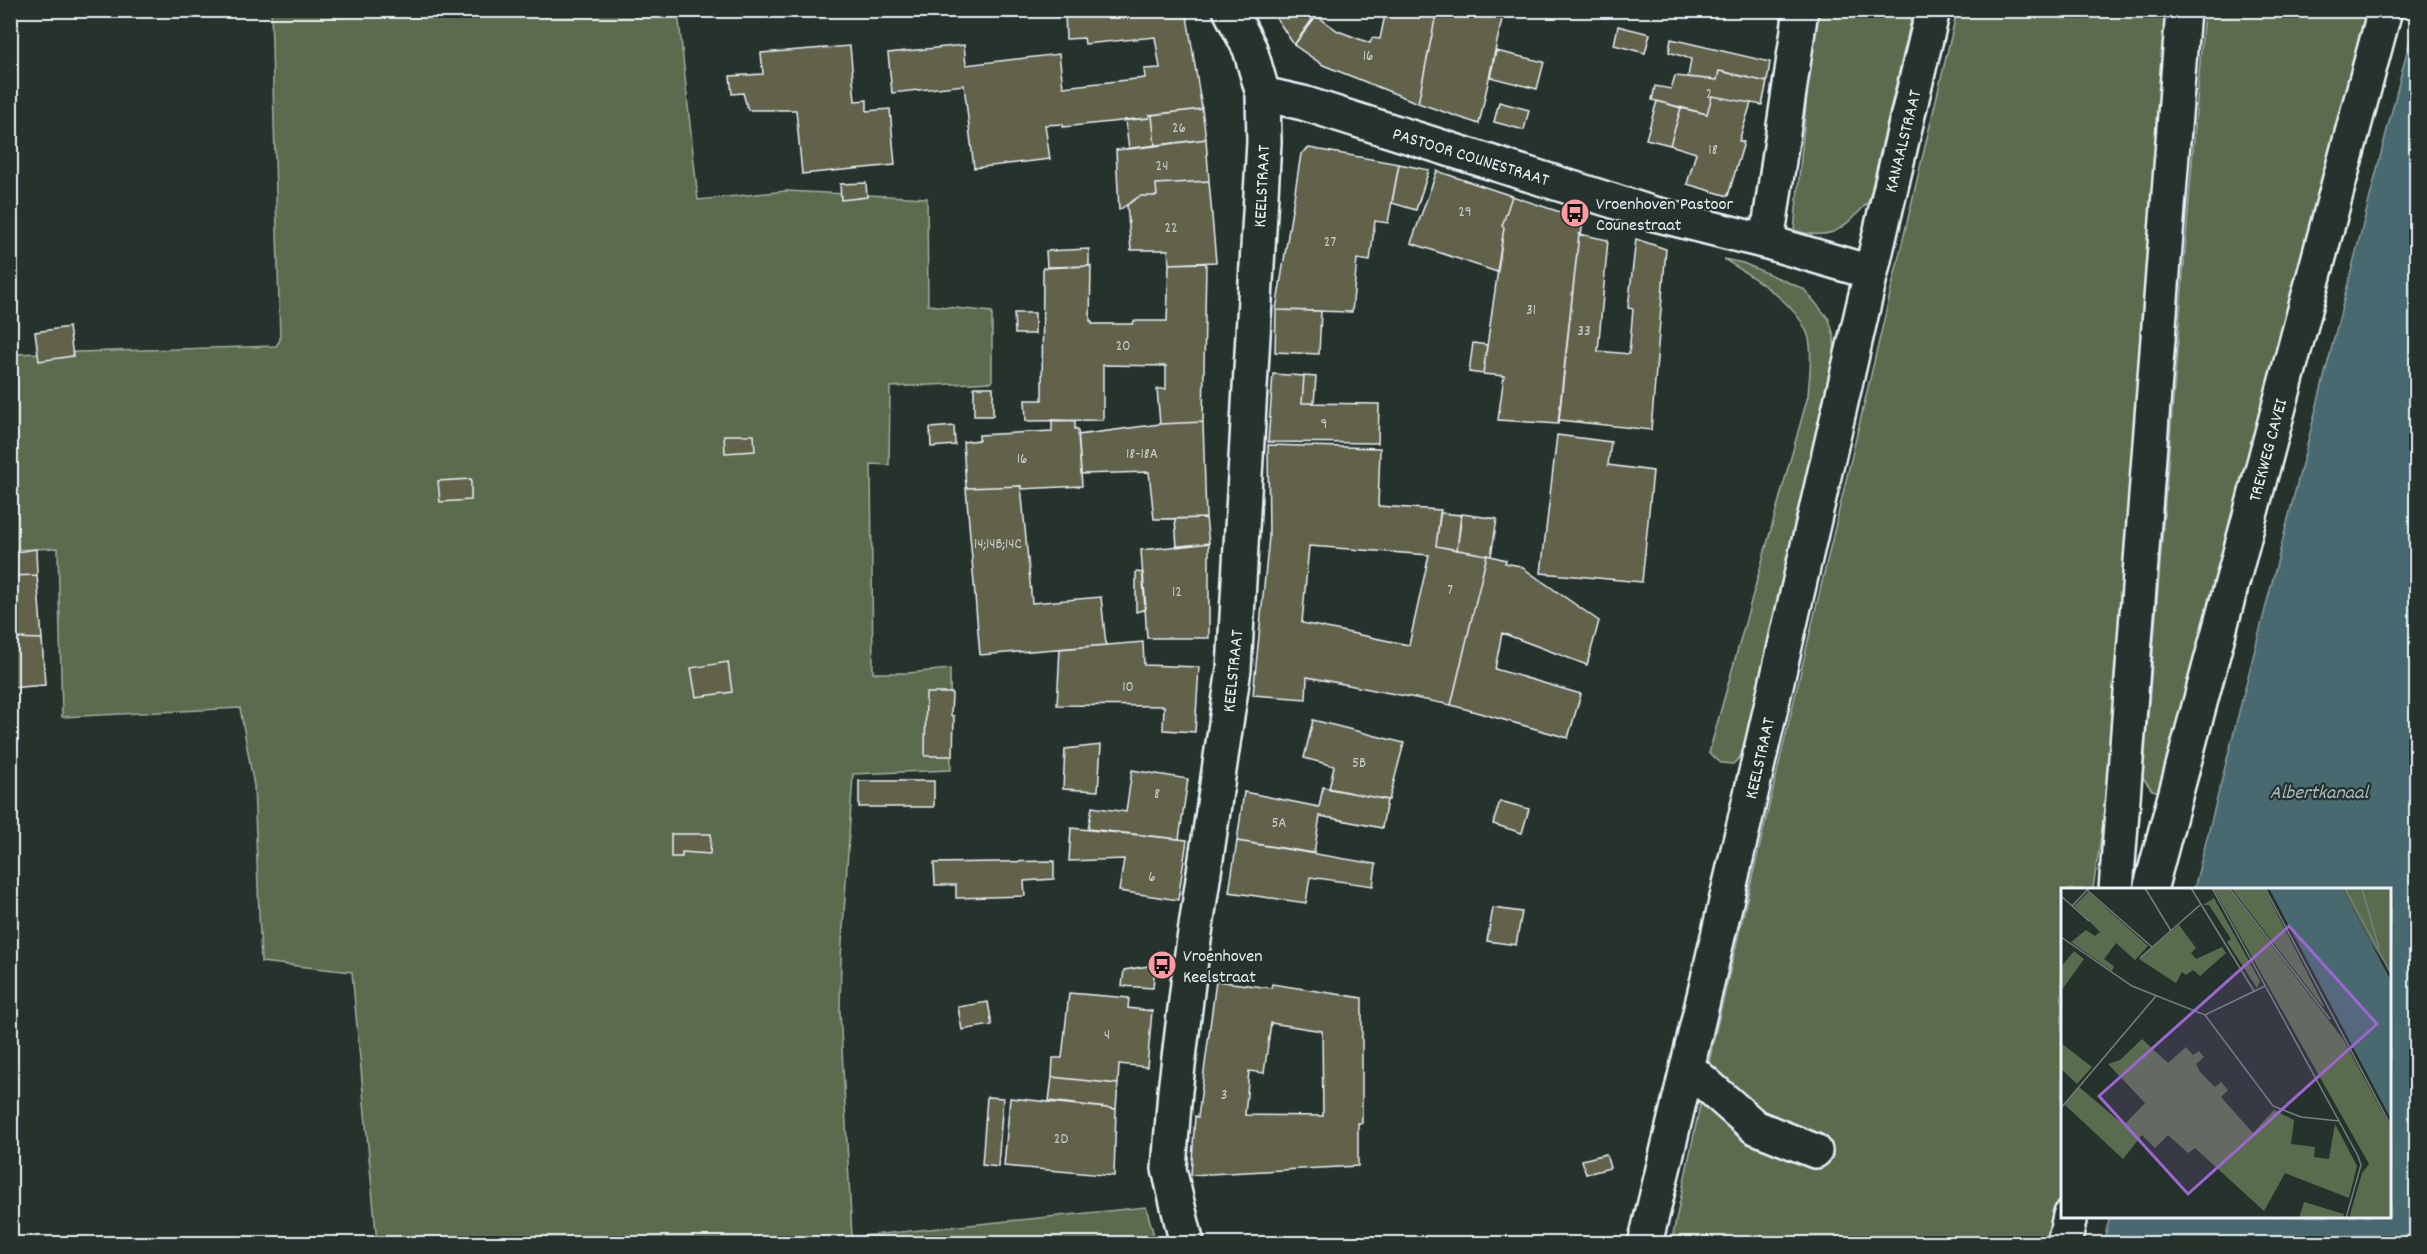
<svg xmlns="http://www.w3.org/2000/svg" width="2427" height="1254" viewBox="0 0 2427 1254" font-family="Dekko,sans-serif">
<rect width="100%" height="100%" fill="#26332d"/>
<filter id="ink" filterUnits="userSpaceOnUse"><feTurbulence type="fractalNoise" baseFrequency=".0167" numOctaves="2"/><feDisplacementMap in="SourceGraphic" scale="12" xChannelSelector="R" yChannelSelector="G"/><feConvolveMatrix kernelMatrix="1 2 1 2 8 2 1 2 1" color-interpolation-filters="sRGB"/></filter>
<g filter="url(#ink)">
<!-- green -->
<path fill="#5a6c4e" stroke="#a1aea3" stroke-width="1.5" d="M271,11h407l20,189 88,-9 141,7 1,107 64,7v70l-102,5 -1,78 -18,-1 2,209h35l42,-4 1,101 -98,4 -12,184 -1,53 12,226 294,-30 10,36h-779l-25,-271 -91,-10 -7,-176 -14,-78 -178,9 -4,-169 -47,2v-196l265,-8 4,-6z
M1815,11h98l-44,190c-8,9 -25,27 -36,31 -11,4 -29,2 -39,-2z
M1957,11h213l-59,760 -18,118 -31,1v353l-391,1 42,-201z
M2204,11h173l-212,782 -13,-3 -9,-12z
M1724,259l19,4 61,26 25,30 5,17 1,22 -8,47 -48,190 -36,159 -10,10 -12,-1 -12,-10 99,-357c1,-16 4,-34 2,-51 -3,-37 -58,-68 -86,-86z"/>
<!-- water -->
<path fill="#496970" stroke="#899fa6" stroke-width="1.5" d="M2416,16v1227h-313l7,-26 280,-1v-326l-196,-1z"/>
<!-- building -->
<path fill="#62624c" stroke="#e8f1f8" stroke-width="1.5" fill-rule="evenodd" d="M1065,10h121l16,99 -53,6v3l-86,9v-3l-18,1 5,34 -76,9 -10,-83 -72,8 -4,-40 76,-8 2,20 93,-11 4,33 82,-9 -1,-9 16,-1 -5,-31 -70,7 -1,-6 -18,1z
M1271,10h48l-25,35z
M1386,10h51l-19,93 -95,-38 -29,-20 23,-29 21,15 32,12 2,-5 8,1z
M1437,10h67l-25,114 -61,-21z
M1618,26l32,8 -5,19 -31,-8z
M1671,39l99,23 -3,20 -48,-11 -2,9 -29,-3 3,-18 -22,-7z
M850,46l5,55 12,-1v11l23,-2 5,56 -93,9 -6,-64h-48l-5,-17 -11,1 -2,-18 33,-2 -2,-21z
M1496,51l48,11 -7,27 -47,-12z
M1719,71l48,11 -5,23 -50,-9 -5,18 -55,-14 3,-14 16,3 4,-13 42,4z
M1712,96l39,7 -12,38 5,1 -16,54 -41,-12 9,-31 -26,-8 11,-37 26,6z
M1657,101l24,7 -11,37 -24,-6z
M1499,102l30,8 -5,20 -30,-8z
M1202,109l4,30 -51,7 -3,-31z
M1149,115h3l3,31 -26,3 -4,-29 24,-2z
M1206,139l3,42 -53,3 1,12h-17l-21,14 -3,-60z
M1309,148l90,16 -11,59 -13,-2 -5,40 -13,-2 -5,53 -76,-2 25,-156z
M1399,164l30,6 -13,40 -24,-7z
M1437,171l75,25 -10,30 2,2 -7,44 -86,-29z
M1209,181l7,81 -47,2 -1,-14h-37l-4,-45 13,-9h17l-1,-12z
M866,183l1,14 -26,3 -1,-16z
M1512,196l63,21 -1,2 9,3 -2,13 -2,-1 -21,190 -60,-4 6,-44 -21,-2 21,-146 -2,-2z
M1579,234l29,6 -10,111 31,3 4,-45 -5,-1 8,-69 30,10 -15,181 -92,-10z
M1089,249v17l-42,1 -1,-16z
M1206,263l-3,159 -43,2 -3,-35h9v-23l-63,-1v55l-77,1 -1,-21h17l1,-132 48,-2 -1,55h2v3h41l1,-3h33l2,-57z
M1276,310l45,1 -2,43 -44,-2z
M1014,313h21v21h-20z
M69,327l4,29 -34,5 -4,-29z
M1473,343l14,2 -4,29 -14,-2z
M1273,374l31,2 -2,27 77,1 -1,39 -110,-1z
M1304,376l12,1 -2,26h-12z
M974,387h19v29h-19z
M1052,420l23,1v8h3l4,57 -61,3v-3l-55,2 -3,-46 16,-2v-5l73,-4z
M1203,422l3,96 -52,1 -5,-47 -68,2 -3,-39 82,-11z
M954,426l1,19 -24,2 -1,-19z
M724,435h30l1,16 -30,2z
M1557,435l54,7 -3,23 45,6 -11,111 -101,-9z
M1268,445l112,3 -2,58 63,4 -5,36 51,9 -36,150 -144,-28 -1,22 -53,-4 16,-158zM1309,546l120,9 -20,90 -107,-22z
M471,479v21l-31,2 -2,-21z
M1021,486l11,117 69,-6 5,48 -126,10 -14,-167z
M1440,513l21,2 -4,35 -21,-4z
M1462,514l35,5 -6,37 -34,-6z
M1206,518l3,25 -32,4 -2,-28z
M1209,543v95h-62l-6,-88z
M36,549l1,26 -27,1v-23z
M1487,555l19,5 -1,3 15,3 79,55 -12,44 -85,-32 -7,36 86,25 -13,44 -117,-33z
M1136,572l7,1 3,36 -10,3z
M37,575l5,64 -32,-1v-62z
M10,638l32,1 3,46 -35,3z
M1143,642l1,23 55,2 -4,65 -32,-2 1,-24 -107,-1 3,-56z
M728,662l4,30 -36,5 -5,-29z
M926,693h26l-1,23h3l-1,40h-28z
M1313,720l91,23 -15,57 -60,-11 5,-23 -30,-8z
M1101,745l-3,46 -35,-2 2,-40z
M1132,770l56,9 -9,60 -91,-10 4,-22 34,5z
M859,781h75v26h-75z
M1323,787l64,13 -5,28 -62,-12 -6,37 -77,-12 7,-49 75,15z
M1500,801l29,8 -7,24 -29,-9z
M1071,828l116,12 -9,60 -59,-9 5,-32 -55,2z
M671,834h40l-1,20 -28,-2v5h-11z
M1237,841l139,23 -3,22 -63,-9 -4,26 -77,-11z
M1054,861v18l-30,2 1,15 -69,2v-13h-21l-1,-22z
M1493,908l29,4 -6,33 -29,-4z
M1155,965l-2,23 -31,-2 2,-16z
M1216,981l55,7 1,-4 90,14v125h-4v43l-167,9 4,-59 3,1zM1271,1023l51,8 1,85 -78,-1 4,-44 15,2z
M1069,993l60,5 -1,10 24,3 -5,56 -28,-3 -1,20 -66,-7 1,-19h9z
M988,1002l4,23 -30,5 -4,-23z
M1052,1077l66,7 -2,25 -67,-8z
M987,1097l16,1 -5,69 -16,-2z
M1010,1098l106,11 -2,67 -110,-10z
M1606,1154l4,14 -24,6 -4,-14z
M1364,1234l2,10h-39z"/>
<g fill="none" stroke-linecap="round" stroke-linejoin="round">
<!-- minor casing -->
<g stroke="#e8f1f8" stroke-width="38">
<path id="minor" d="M1230,10l20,39 13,45 40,9 348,110 116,29 103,30
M1767,242l34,-232
M2116,890l67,-880
M2150,890l235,-880
M1688,1068l67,59 60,24
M1187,1244l-18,-75 6,-78 15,-124 44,-298 30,-527 -1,-48
M1645,1244c100,-411 189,-823 288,-1234
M2064,1244l6,-28"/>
</g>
<!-- minor -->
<use href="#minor" stroke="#26332d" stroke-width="33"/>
</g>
</g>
<!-- icons -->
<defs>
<g id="bus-disc" transform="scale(1.5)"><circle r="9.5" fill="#ff9aa2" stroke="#26332d"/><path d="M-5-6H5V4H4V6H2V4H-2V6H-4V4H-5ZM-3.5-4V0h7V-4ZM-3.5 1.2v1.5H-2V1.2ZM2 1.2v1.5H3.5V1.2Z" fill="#111"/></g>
</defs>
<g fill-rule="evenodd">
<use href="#bus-disc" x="1575" y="213"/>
<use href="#bus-disc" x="1162" y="965"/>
</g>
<g text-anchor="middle" stroke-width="4.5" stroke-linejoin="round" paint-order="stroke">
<!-- number labels -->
<g font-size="15" fill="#c6cdcd">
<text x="1368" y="60">16</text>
<text x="1709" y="98">2</text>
<text x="1179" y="132">26</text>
<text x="1713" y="154">18</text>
<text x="1162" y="170">24</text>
<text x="1465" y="216">29</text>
<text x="1171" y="232">22</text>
<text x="1330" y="246">27</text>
<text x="1531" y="314">31</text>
<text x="1584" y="335">33</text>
<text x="1123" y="350">20</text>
<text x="1324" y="428">9</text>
<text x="1142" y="458">18-18A</text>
<text x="1022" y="463">16</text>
<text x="998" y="548">14;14B;14C</text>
<text x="1450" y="594">7</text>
<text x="1177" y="596">12</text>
<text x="1128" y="691">10</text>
<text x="1359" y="767">5B</text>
<text x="1157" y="798">8</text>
<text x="1279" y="827">5A</text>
<text x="1152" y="881">6</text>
<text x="1107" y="1039">4</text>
<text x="1224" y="1099">3</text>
<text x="1061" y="1143">2D</text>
</g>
<!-- street labels -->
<g font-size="18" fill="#e8f1f8" stroke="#26332d">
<text transform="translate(1902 141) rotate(-76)" y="6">KANAALSTRAAT</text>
<text transform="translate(1471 156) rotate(17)" y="6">PASTOOR COUNESTRAAT</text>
<text transform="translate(1261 186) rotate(-87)" y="6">KEELSTRAAT</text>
<text transform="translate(2267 450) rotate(-75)" y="6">TREKWEG CAVEI</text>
<text transform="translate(1232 671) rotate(-84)" y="6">KEELSTRAAT</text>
<text transform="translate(1759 758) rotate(-77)" y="6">KEELSTRAAT</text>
</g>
<!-- poi labels -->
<g font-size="18" fill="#e8f1f8" stroke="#26332d" text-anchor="start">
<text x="1596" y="209">Vroenhoven Pastoor<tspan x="1596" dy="21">Counestraat</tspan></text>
<text x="1183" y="961">Vroenhoven<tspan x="1183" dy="21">Keelstraat</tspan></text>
</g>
<!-- water labels -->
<g font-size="20" font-style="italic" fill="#a8bbc2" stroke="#26332d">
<text x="2319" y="798">Albertkanaal</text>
</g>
</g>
<!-- overview -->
<g transform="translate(2061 888)">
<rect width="330" height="330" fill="#26332d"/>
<path d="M152,0h15l115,151 48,89v90h-42l13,-45 7,-9zM170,0h33l60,118 -1,1zM281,0h48l1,85 -19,-29zM27,4l60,54 -13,14 -19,-17 -12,16 10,7 -2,5 -41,-29 15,-12 9,6 5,-4 -26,-26zM153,10l46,83 -3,7 -30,-46 4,-3 -22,-34h-6zM118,37l17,23 -5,5 5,6 26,-12 4,6 -26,23 -7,-6 -7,5 -4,-3 -6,11 -37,-24zM13,63l10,8 -23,32v-24zM81,151l26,24 18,-16 7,8 6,-4 5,6 -8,7 4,8 15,15 6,-5 7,8 -7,7 32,36 21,-23 20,10 -3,24 24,3 -1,10 15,2 6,-35 22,42 -8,32 -64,-25 -21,38 -69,-63 -7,5 -20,-18 -13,13 -13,-13 -19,24 -58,-54 14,-18 45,38 21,-22 -37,-39 12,-4zM0,155l31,24 -15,17 -16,-15zM243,314l40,12 -1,4h-44z" fill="#5a6c4e"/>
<path d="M208,0h73l49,93v138z" fill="#496970"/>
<path fill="none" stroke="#747f7e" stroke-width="1.5" d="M84,0l26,43M130,0l63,103M151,0l146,268 3,9 -15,53M168,0l101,131M204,0l126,238M284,0l46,86M301,0l17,60M26,2l65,57M0,8l28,25M11,18l17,-18M0,49l71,49 73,29 60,-29M79,70l60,-53M144,127l68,91 28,11 38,4M0,220l95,-112"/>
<path fill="#9c67d0" fill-opacity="0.15" stroke="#9c67d0" stroke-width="3" d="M228,38l88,98 -189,170 -89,-98z"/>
<rect width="330" height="330" fill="none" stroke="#e8f1f8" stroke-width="3"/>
</g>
<!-- margin -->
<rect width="2427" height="1254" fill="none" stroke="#26332d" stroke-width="36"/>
<rect x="18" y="18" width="2391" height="1218" fill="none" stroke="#e8f1f8" stroke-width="2" filter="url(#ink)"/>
</svg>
